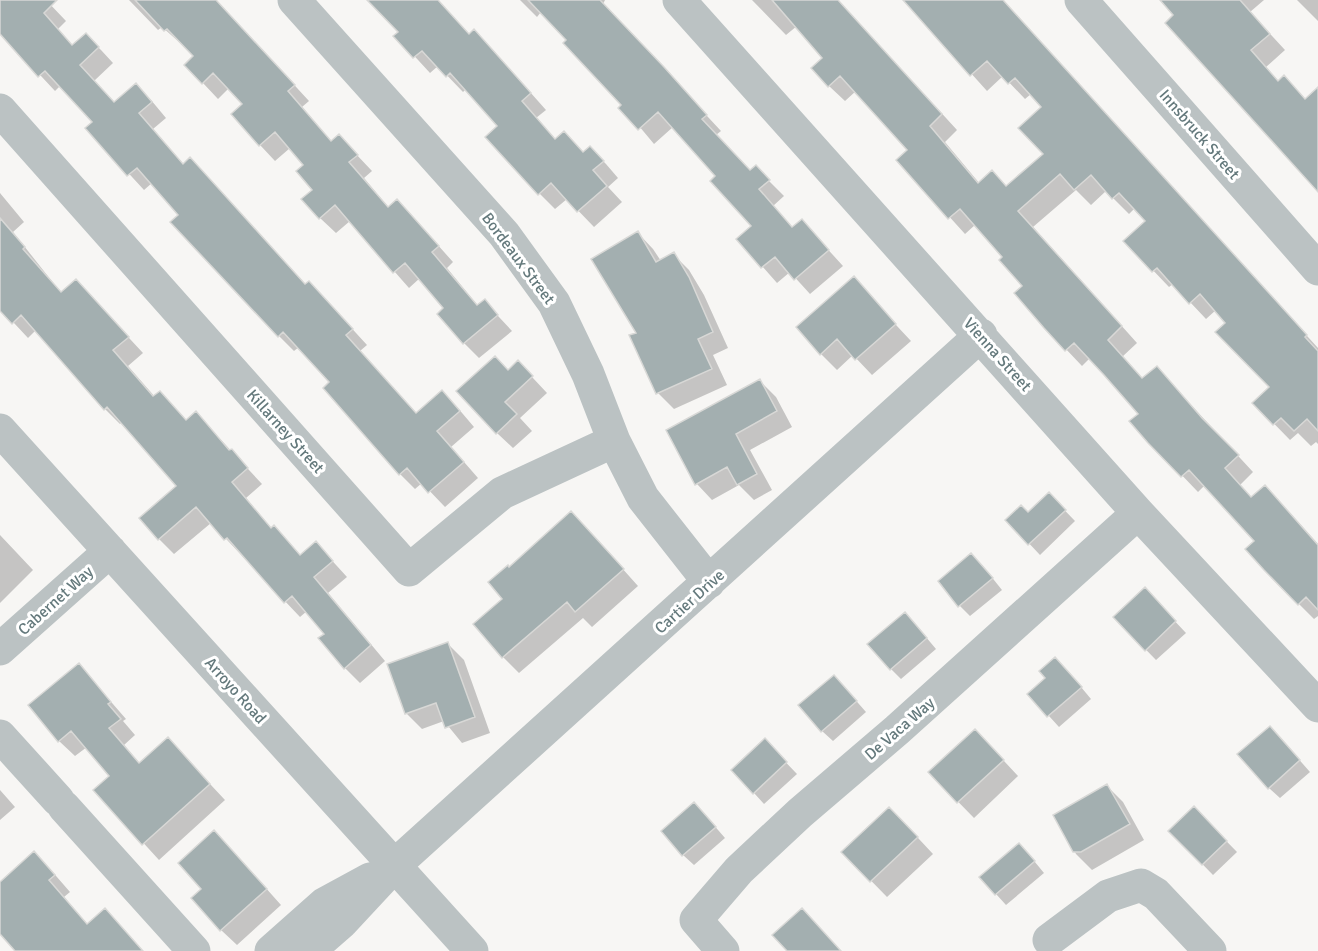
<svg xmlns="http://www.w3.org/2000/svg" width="1318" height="951" viewBox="0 0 1318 951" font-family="Signika,sans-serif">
<rect width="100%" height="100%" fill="#f7f6f4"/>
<!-- shadow -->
<path fill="#0003" d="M0,0h46l20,21 -8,8 15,18 13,-12 15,15 12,13 -19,18 21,23 21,-19 15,15 15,18 -13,11 31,36 122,121 18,12 43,47 -7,6 57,63 40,-7 17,20 -23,20 27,31 -33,29 -23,-24 -7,6 -15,-15 -75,-86 6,-6 -32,-35 -5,4 -15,-15 -127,-153 -8,7 -57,-62 7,-6 -33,-37 -6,6 -55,-59z
M129,0h77l34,26 69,75 -7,6 30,35 7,-6 33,35 -8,7 25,30 8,-7 15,15 41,46 -6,6 31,38 6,-5 28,30 -33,27 -15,-15 -19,-34 -25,-31 -11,10 -59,-67 -14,12 -16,-15 -17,-19 11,-9 -9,-25 -15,-17 -15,13 -15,-16 -16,-41 -15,-16 -11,11 -32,-34 9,-9 -33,-29 -4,3z
M369,0h67l34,35 4,-4 16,16 56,63 -10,8 20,22 28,13 6,-5 16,16 12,14 -10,9 14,15 -28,25 -27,-28 -12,10 -16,-16 -40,-66 -33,-38 -3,3 -25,-26 -8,7 -34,-37 4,-3z
M520,0h85l-2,4 118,127 -5,4 34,37 5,-5 29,29 -11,10 20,22 9,-7 41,45 -33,28 -20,-22 -13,11 -39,-44 16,-13 -37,-50 -44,-49 -19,17 -86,-103 -27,-29 -4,5z
M752,0h86l119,130 -12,12 35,42 12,-12 15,15 38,-32 -2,-48 -12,-13 -6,5 -22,-23 -16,15 -82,-91h97l316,348v96l-2,-2 -5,4 -13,-13 -8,7 -36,-37 17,-16 -55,-77 -10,9 -33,-35 -4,3 -44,-46 22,-20 -12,-13 -6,6 -23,-23 -15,14 -15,-15 -43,37 104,116 -15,14 21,23 14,-12 96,104 -13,13 12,13 29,5 37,41v72l-4,3 -15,-15 -43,-63 -51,-56 -7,7 -48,-50 -10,-28 -50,-56 -8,8 -37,-39 -21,-41 -20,-29 -29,-32 -10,9 -67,-74 11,-10 -53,-59 -11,10 -16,-15 -5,-28 -27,-32 -11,9z
M1162,0h102l-14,12 35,38 -19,17 13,15 27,18 12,-11v101z
M1297,0h21v21z
M0,193l24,29 -11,10 49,62 29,3 52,56 -15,13 27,31 5,-4 27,28 9,-8 66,71 -16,14 26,31 2,-2 27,29 15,-13 31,34 -19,16 57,68 -25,22 -15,-15 -19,-34 -19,-23 -7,6 -89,-94 -37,31 -15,-15 19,-52 -56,-65 -2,2 -15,-15 -69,-79 -8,8 -28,-30z
M638,233l15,16 8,12 12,-7 16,16 15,25 24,53 -15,7 14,30 -53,24 -16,-16 -20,-60z
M868,295l43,46 -39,34 -19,-20 -16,15 -16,-16z
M518,362l29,31 -27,25 12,13 -19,17 -16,-15 11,-62z
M760,381l16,16 16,30 -42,23 22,40 -18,10 -15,-15 -27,15 -15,-16z
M1049,494l26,27 -35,34 -33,-35 21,-6z
M587,529l51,57 -46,41 -9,-9 -64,55 -16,-16 6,-88z
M0,535l33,35 -33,33z
M982,565l20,25 -32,26 -10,-10z
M1155,600l31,33 -30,27 -41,-42z
M915,624l21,25 -35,30 -10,-10z
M448,644l16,16 26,73 -28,10 -18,-22 -22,8 -16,-16z
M79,665l47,54 -3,2 12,14 -11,10 16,19 28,-25 57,61 -66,60 -64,-70 16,-14 -24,-29 -12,9 -16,-15z
M1066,669l25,30 -32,28 -30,-33 19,-16z
M844,687l22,25 -33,29 -11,-10z
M1280,738l30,34 -30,26 -11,-10z
M991,747l27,29 -44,42 -44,-45z
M775,751l22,23 -33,30 -10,-11z
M1107,786l16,16 21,38 -52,30 -16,-16 -21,-39z
M0,790l15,17 -15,13z
M1194,808l43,44 -24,23 -43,-44z
M705,815l20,23 -31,27 -11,-10z
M905,824l28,30 -46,43 -44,-45z
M230,848l51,57 -44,40 -16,-15 -18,-41z
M1030,856l14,17 -38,32 -10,-11z
M50,869l20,23 -6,5 24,28 17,-15 38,41h-126l-17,-19v-48z"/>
<!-- building -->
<path fill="#a3afb0" stroke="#d8d8d6" stroke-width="1.5" d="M0,0h57l-13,13 28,32 14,-12 13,14 -19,18 34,37 22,-19 16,19 -13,11 44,51 7,-7 115,127 4,-3 44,48 -7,6 70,78 26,-23 18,21 -23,20 27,31 -36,31 -21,-25 -8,7 -76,-87 6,-6 -46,-50 -5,5 -108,-115 8,-7 -41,-47 -10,8 -42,-48 7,-6 -47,-51 -7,6 -38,-43z
M135,0h81l79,85 -7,6 43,50 8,-7 19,21 -9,7 39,45 9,-8 42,47 -7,6 45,53 8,-6 13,16 -35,29 -26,-30 6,-6 -38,-45 -12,10 -58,-68 -16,14 -18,-20 11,-9 -16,-19 7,-6 -28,-33 -16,14 -28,-32 11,-10 -29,-31 -11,11 -18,-19 9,-9 -26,-27 -3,2z
M367,0h71l31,34 5,-5 57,64 -9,8 33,38 9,-8 19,21 7,-6 14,15 -11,9 14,16 -30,26 -26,-29 -13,12 -53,-58 12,-11 -47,-53 -4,4 -24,-26 -9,7 -20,-22 5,-4z
M528,0h72l64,67 43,48 -5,4 48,51 6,-5 14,15 -11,9 33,38 10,-8 27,31 -35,30 -19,-23 -14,11 -25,-29 15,-13 -41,-45 5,-5 -57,-64 -20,18 -20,-22 3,-3 -58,-62 3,-3z
M772,0h66l104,114 -12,12 48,57 14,-13 14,16 37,-32 -25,-26 23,-21 -26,-29 -7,6 -21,-23 -17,15 -67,-76h100l304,335 -2,2 13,14v80l-11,-12 -13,12 -13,-13 -8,7 -21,-22 17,-16 -54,-55 10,-9 -25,-29 -11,10 -32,-36 -5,4 -29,-31 22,-20 -26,-28 -7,6 -21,-24 -17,15 -14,-16 -42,37 104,115 -14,14 34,38 15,-12 45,52 37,37 -14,13 26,29 14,-12 53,60v65l-12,-13 -8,8 -34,-35 -19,-21 9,-8 -65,-71 -8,7 -33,-34 -19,-22 9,-7 -34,-39 -30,-32 -9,8 -21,-23 -30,-35 8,-7 -23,-26 3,-3 -42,-48 -12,10 -52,-59 11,-10 -67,-74 -12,11 -17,-19 11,-10z
M1160,0h80l30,34 -19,16 27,31 6,-6 21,24 13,-12v105l-153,-169 8,-8z
M0,218l25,29 -2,2 38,43 15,-13 53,58 -16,13 40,46 7,-5 26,29 10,-9 33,39 3,-1 16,19 -16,14 39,46 3,-3 26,30 16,-14 17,20 -19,16 57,68 -27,24 -26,-31 6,-4 -32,-38 -8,7 -57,-65 -3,2 -28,-33 -38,33 -19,-22 37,-32 -69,-79 -3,3 -83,-95 -9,9 -12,-13z
M638,231l18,31 18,-10 15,25 24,55 -15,7 14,30 -56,25 -27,-59 7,-2 -45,-74z
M854,276l42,48 -41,36 -18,-21 -17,16 -24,-28z
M495,356l13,14 10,-10 15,16 -28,26 12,12 -21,20 -40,-43z
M760,379l17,32 -41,23 21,40 -20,11 -10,-18 -32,18 -29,-55z
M1049,492l17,18 -38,35 -23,-25 16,-15 7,7z
M571,511l53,58 -49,43 -8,-10 -65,56 -29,-34 29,-25 -14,-17 20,-17 1,2z
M971,553l22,25 -35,29 -20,-26z
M1145,587l31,34 -31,30 -32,-34z
M905,612l22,26 -37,32 -23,-26z
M448,642l27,75 -30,11 -9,-25 -31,11 -18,-50z
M1055,657l27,30 -35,30 -20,-23 18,-16 -6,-7z
M79,663l32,39 -3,2 13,15 -12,9 30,35 29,-26 42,47 -68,61 -49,-55 16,-14 -38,-45 -13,11 -30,-37z
M834,675l23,26 -36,31 -23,-27z
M1270,726l30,34 -32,29 -31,-35z
M975,729l29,31 -47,43 -29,-31z
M765,738l22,24 -34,32 -22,-24z
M1107,784l23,40 -49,28h-8l-20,-37z
M694,802l22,25 -34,29 -21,-25z
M1194,806l33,35 -25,24 -34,-34z
M889,807l29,30 -48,45 -29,-30z
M214,830l53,59 -47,42 -29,-33 10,-9 -23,-26z
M1019,843l16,18 -40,34 -16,-18z
M34,851l21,24 -6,5 38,44 18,-16 38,43h-128l-15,-17v-52z
M802,908l39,43h-54l-15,-16z"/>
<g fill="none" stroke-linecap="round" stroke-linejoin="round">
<!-- minor -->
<path stroke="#bbc2c3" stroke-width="33" d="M294,0l210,234 50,69 34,71 26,67 29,57 66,84
M679,0l459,513 180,193
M1081,0l237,269
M0,110l409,460 93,-77 112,-52
M0,430l472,521
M0,649l110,-98
M0,736l58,64
M64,807l130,144
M1049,940l59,-44 33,-11 15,9 54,57
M271,951l53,-47 46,-25
M309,951l33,-29 53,-57 586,-530
M723,951l-27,-31 43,-50 61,-57 97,-83 241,-217"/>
</g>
<g text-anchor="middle" stroke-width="6" stroke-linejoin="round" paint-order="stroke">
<!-- street labels -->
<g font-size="16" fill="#64797c" stroke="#fff">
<text transform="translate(1200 134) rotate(49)" y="6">Innsbruck Street</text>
<text transform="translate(519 258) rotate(53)" y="6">Bordeaux Street</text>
<text transform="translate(998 354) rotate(48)" y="6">Vienna Street</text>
<text transform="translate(286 431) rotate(48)" y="6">Killarney Street</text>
<text transform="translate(55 600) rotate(-42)" y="6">Cabernet Way</text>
<text transform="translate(689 601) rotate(-42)" y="6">Cartier Drive</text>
<text transform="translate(236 690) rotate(48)" y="6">Arroyo Road</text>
<text transform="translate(899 728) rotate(-41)" y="6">De Vaca Way</text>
</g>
</g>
</svg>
